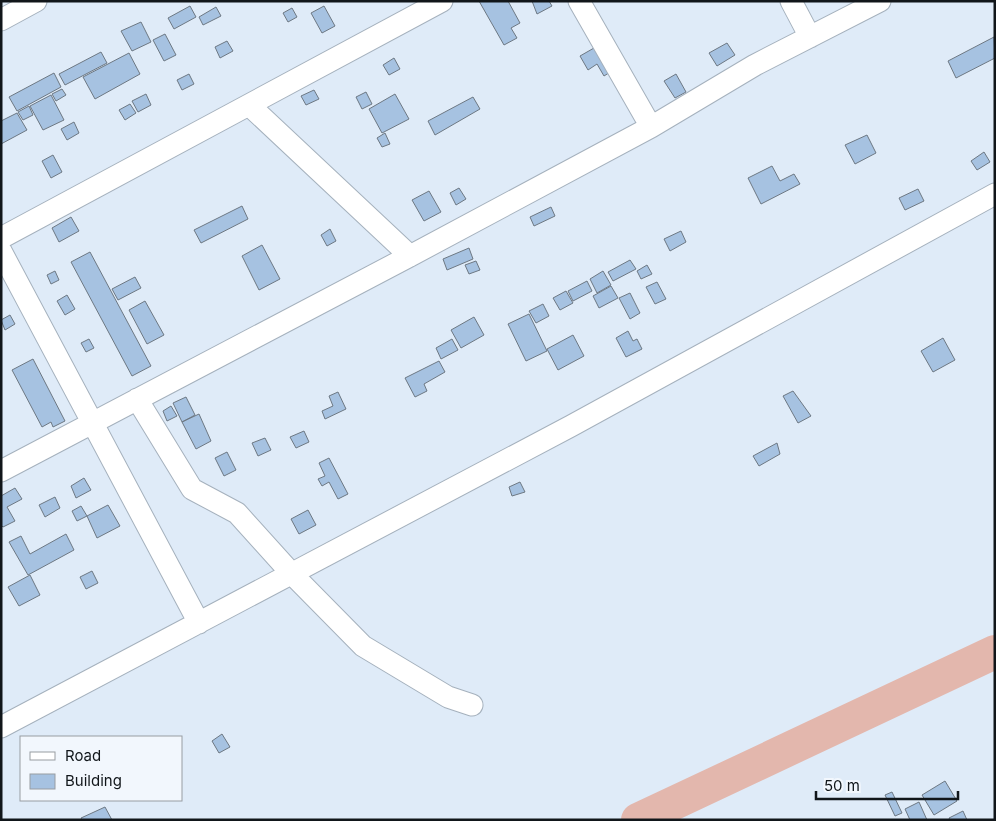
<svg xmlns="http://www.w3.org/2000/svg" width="996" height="821" viewBox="0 0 996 821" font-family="Inter,sans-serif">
<rect width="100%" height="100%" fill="#dfebf8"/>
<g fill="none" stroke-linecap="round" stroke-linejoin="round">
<!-- river -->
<path stroke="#e3b7ad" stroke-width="34" d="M638,820l357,-168"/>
</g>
<!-- building -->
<path fill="#a6c2e1" stroke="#6d7883" d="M479,1h29l12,22 -9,5 6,10 -13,7z
M532,1h17l3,5 -15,8z
M190,6l6,11 -22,12 -6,-11z
M324,6l11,20 -13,7 -11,-20z
M216,7l5,9 -18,9 -4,-8z
M292,8l5,9 -9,5 -5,-9z
M141,22l10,20 -19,9 -11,-20z
M165,34l11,21 -12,6 -11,-21z
M994,37l1,21 -39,20 -8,-17z
M227,41l6,10 -13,7 -5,-11z
M727,43l8,12 -18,11 -8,-13z
M601,44l14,25 -11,7 -7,-12 -9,6 -8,-14z
M101,52l6,11 -42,22 -6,-11z
M129,53l11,21 -45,25 -12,-22z
M394,58l6,11 -11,6 -6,-10z
M54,73l7,14 -44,24 -8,-14z
M189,74l5,10 -12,6 -5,-10z
M676,74l10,18 -11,6 -11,-17z
M62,89l4,6 -10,6 -4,-7z
M314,90l5,9 -13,6 -5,-9z
M366,92l6,12 -10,5 -6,-12z
M146,94l5,11 -13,7 -6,-11z
M395,94l14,25 -27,14 -13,-24z
M51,95l13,25 -21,10 -13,-24z
M473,97l7,12 -45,26 -7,-14z
M130,104l6,9 -11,7 -6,-10z
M29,106l4,9 -10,5 -5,-8z
M17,113l10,17 -26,14v-23z
M74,122l5,11 -12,7 -6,-11z
M385,133l5,11 -8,3 -5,-9z
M867,135l9,18 -21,11 -10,-19z
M984,152l6,10 -13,8 -6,-9z
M53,155l9,17 -11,6 -9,-17z
M772,166l8,15 14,-7 6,10 -39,20 -13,-26z
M459,188l7,11 -10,6 -6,-12z
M918,189l6,12 -19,9 -6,-12z
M429,191l12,21 -17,9 -12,-21z
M242,206l6,13 -47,24 -7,-13z
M551,207l4,9 -21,10 -4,-9z
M71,217l8,14 -20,11 -7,-14z
M330,229l6,12 -9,5 -6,-11z
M681,231l5,11 -16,9 -6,-12z
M262,245l18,34 -21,11 -17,-34z
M469,248l4,11 -26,11 -4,-11z
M90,252l61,114 -19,10 -61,-114z
M630,260l6,9 -23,12 -5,-9z
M476,261l4,9 -11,4 -4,-9z
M647,265l5,9 -11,5 -4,-8z
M55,271l4,9 -8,4 -4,-9z
M603,271l8,14 -14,8 -7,-14z
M135,277l6,11 -23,12 -6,-11z
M587,281l5,10 -19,10 -5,-10z
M657,282l9,17 -11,5 -9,-17z
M611,286l7,12 -19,10 -6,-12z
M566,291l7,12 -13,7 -7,-12z
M630,293l10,20 -10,6 -11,-21z
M67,295l8,14 -10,6 -8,-14z
M145,301l19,34 -17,9 -18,-34z
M543,304l6,12 -13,7 -7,-12z
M529,314l18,37 -21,10 -18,-37z
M10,315l5,9 -10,6 -4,-10z
M474,317l10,18 -23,13 -10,-18z
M628,331l5,10 4,-2 5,10 -16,8 -10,-19z
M573,335l11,21 -26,14 -11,-21z
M943,338l12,22 -22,12 -12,-21z
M89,339l5,9 -8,4 -5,-9z
M452,339l6,11 -17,9 -5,-11z
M33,359l32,62 -12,6 -2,-5 -9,5 -30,-57z
M439,361l6,11 -21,12 3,7 -12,6 -10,-19z
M793,391l18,25 -13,7 -15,-27z
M338,392l8,17 -21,10 -3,-8 11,-5 -4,-10z
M186,397l9,18 -13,7 -9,-19z
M171,406l6,10 -10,5 -4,-10z
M199,414l12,27 -15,8 -14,-27z
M304,431l5,11 -13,6 -6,-11z
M265,438l6,12 -13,6 -6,-13z
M777,443l3,11 -21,12 -6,-10z
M227,452l9,18 -12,6 -9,-18z
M329,458l19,36 -10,5 -9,-17 -7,4 -4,-7 7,-3 -6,-13z
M84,478l7,12 -15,8 -5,-12z
M520,482l5,10 -13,4 -3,-9z
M15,488l7,11 -15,8 8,14 -12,6 -2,-2v-29z
M55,497l5,11 -15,9 -6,-12z
M108,505l12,21 -23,12 -10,-22z
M81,506l6,10 -10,5 -5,-10z
M308,510l8,15 -17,9 -8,-15z
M66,534l8,16 -46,25 -19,-33 12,-6 9,18z
M92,571l6,12 -12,6 -6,-12z
M30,575l10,20 -21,11 -11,-19z
M222,734l8,13 -11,6 -7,-12z
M945,781l12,20 -23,14 -12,-20z
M892,792l10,21 -7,3 -10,-21z
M919,802l8,18h-17l-5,-11z
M105,807l7,13h-30l-1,-2z
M963,811l4,9h-17l-1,-2z"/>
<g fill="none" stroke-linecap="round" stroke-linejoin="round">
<!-- minor casing -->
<g stroke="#a5b1bd" stroke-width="23">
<path id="minor" d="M579,1l72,126
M791,1l19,36
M1,20l35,-19
M249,105l161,151
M1,238l441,-237
M1,251l198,372
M137,399l55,90 45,24 55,61 71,72 85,51 24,8
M1,471l409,-215 241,-129 104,-62 125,-64
M1,727l570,-301 424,-232"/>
</g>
<!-- minor -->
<use href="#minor" stroke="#fff" stroke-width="21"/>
</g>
<!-- border -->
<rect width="996" height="821" fill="none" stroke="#11161a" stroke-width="5"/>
<!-- legend -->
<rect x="20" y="736" width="162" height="65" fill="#f2f7fd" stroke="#989da2"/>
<rect x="30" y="752" width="25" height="8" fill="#ffffff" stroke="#989da2"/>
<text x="65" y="761" font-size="15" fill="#11161a">Road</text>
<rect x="30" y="774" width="25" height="15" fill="#a6c2e1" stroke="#989da2"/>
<text x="65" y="786" font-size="15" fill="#11161a">Building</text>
<!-- scale -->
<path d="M816 791v8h142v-8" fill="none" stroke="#11161a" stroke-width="2.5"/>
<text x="824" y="791" font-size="15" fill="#11161a" stroke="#f2f7fd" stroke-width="4" paint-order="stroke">50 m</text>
</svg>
